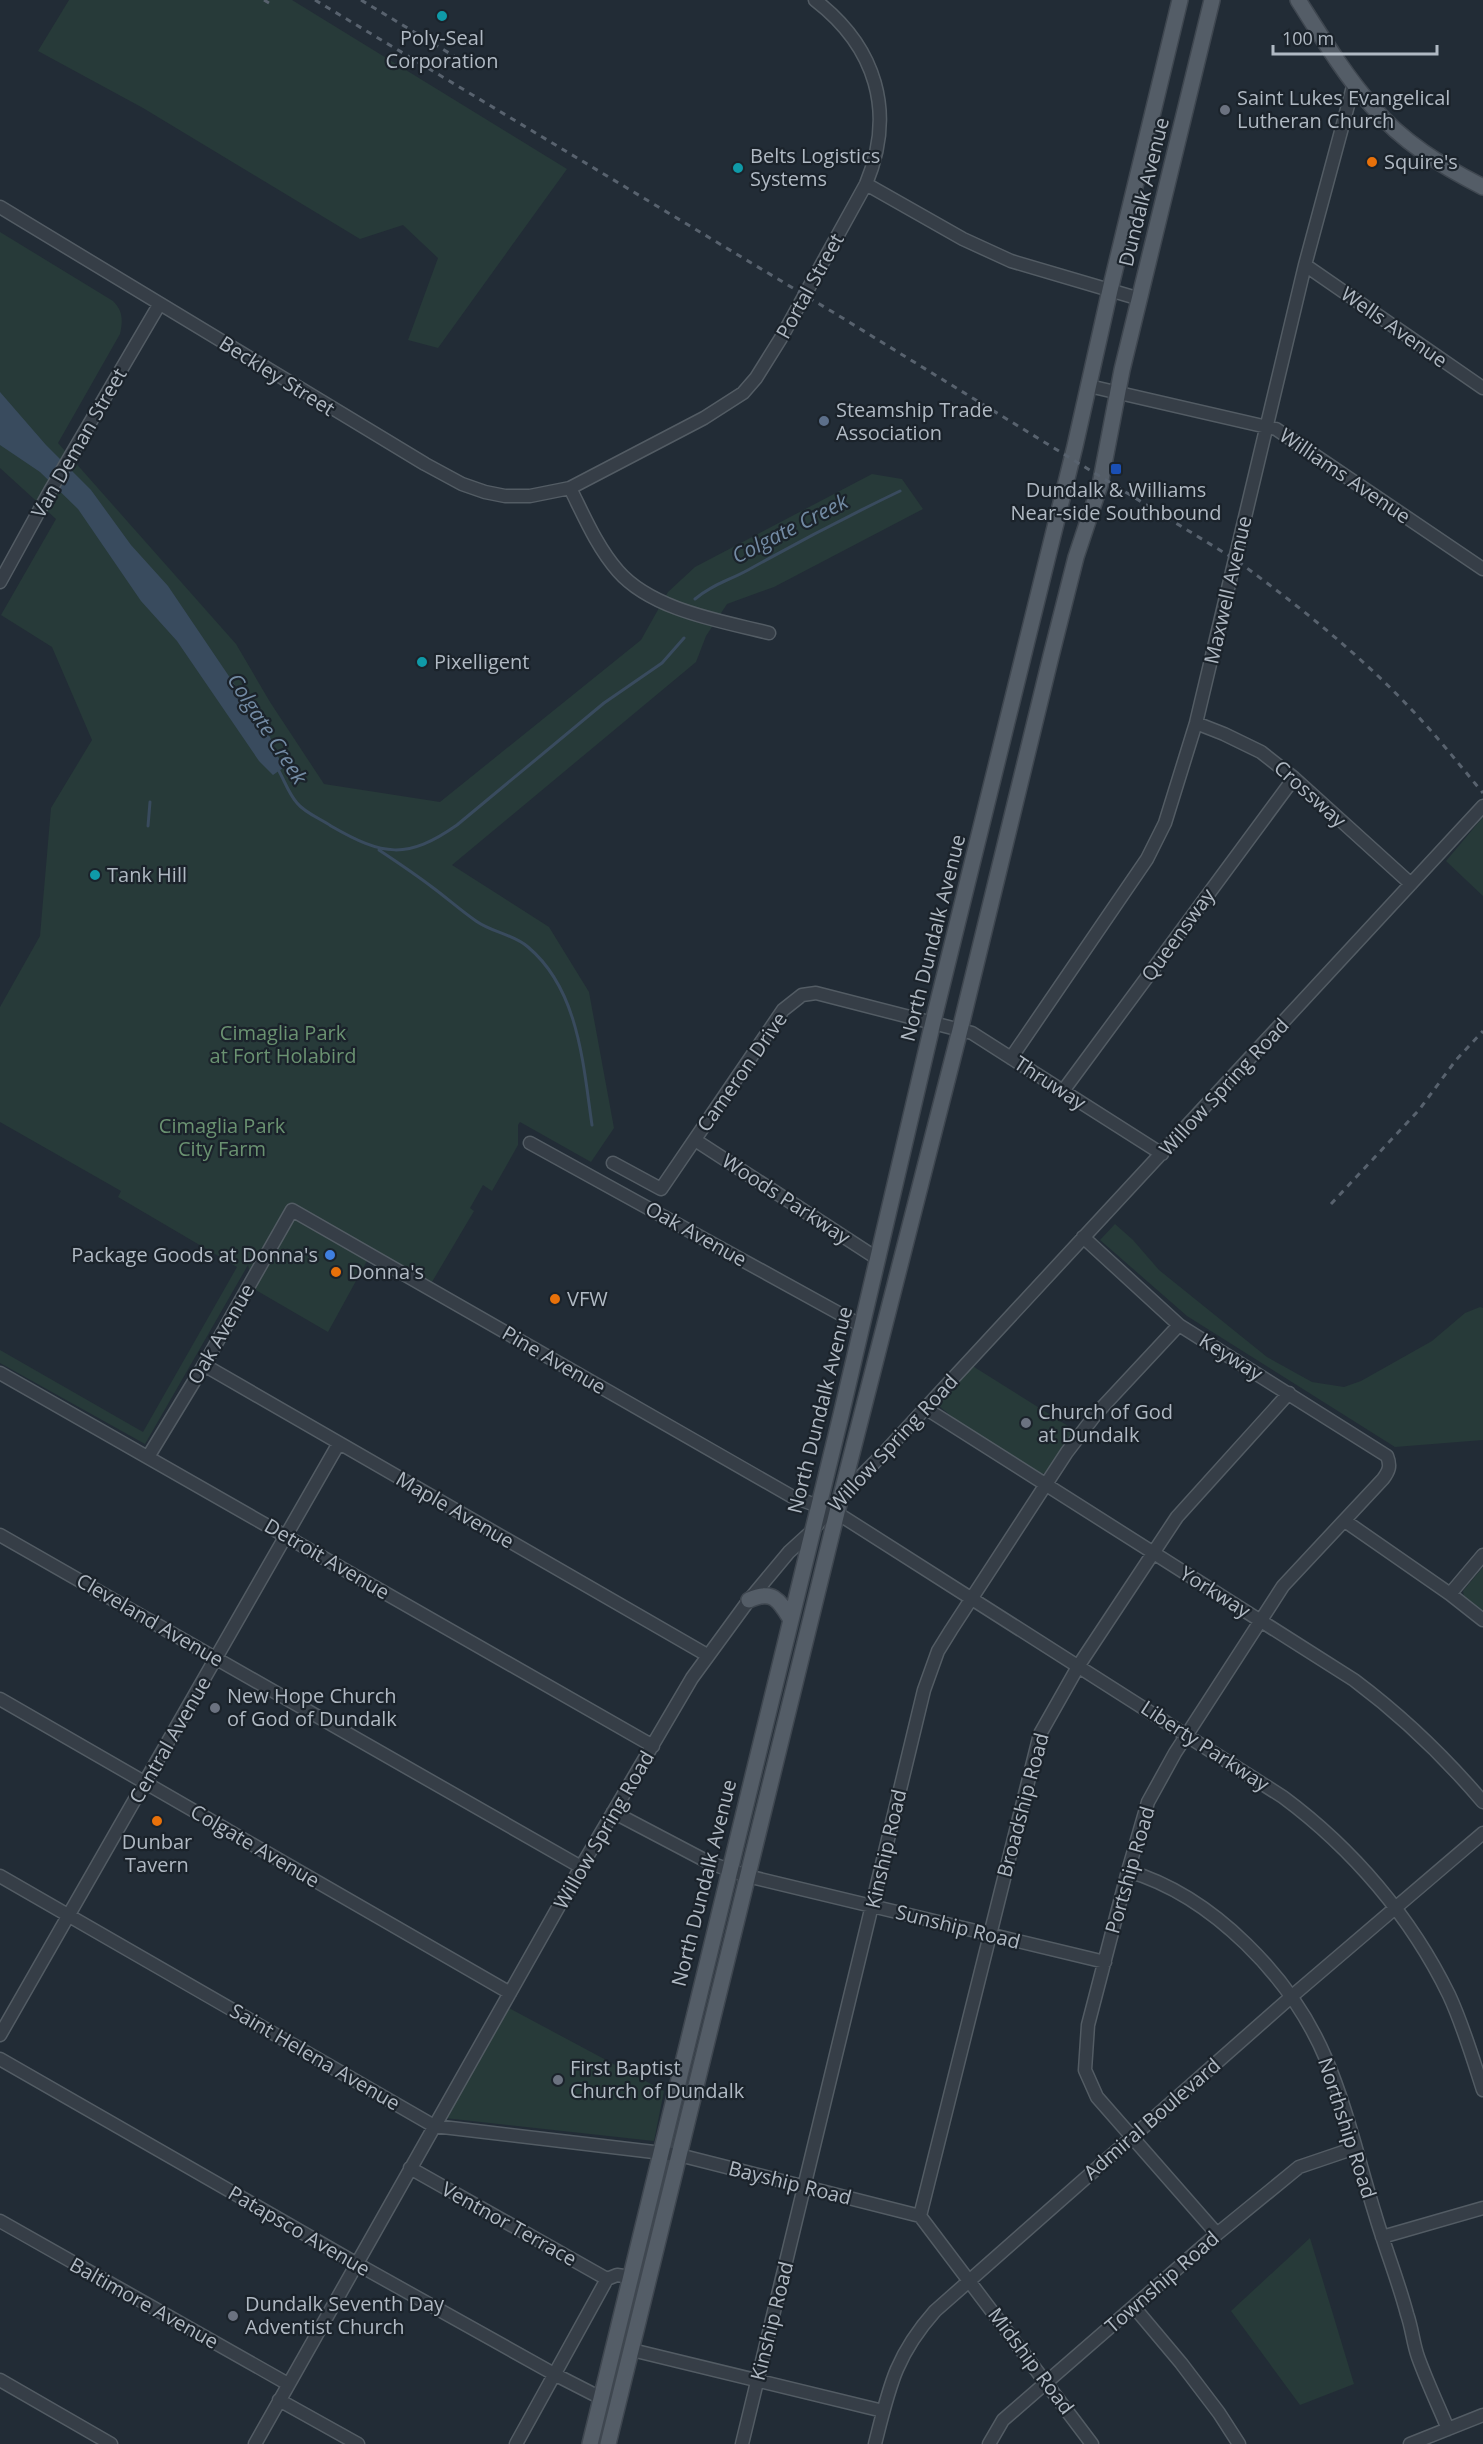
<svg xmlns="http://www.w3.org/2000/svg" width="1483" height="2444" viewBox="0 0 1483 2444" font-family="'Open Sans',sans-serif">
<rect width="100%" height="100%" fill="#222c36"/>
<!-- green -->
<path fill="#273a39" d="M69,0h223l275,169 -129,179 -30,-8 30,-82 -35,-33 -43,14 -217,-131 -105,-57z
M0,232l113,69c10,10 10,19 7,33l-62,109 178,201 34,58 54,82 116,18 201,-162 27,-48 27,-25 177,-93 30,5 21,30 -149,78 -47,17 -21,32 -10,26 -244,203 97,62 40,65 25,136 -23,34 -71,-40 -2,3v20l-26,46 -9,-6 -13,23 4,3 -48,81 -58,-33 -40,73 -74,-43 -6,-24 -103,179 -145,-81v-13l143,82 94,-165 -119,-70 3,-6 -121,-69v-115l40,-71 11,-128 41,-68 -40,-93 -51,-32 55,-96 -56,-51z
M1483,817v79l-37,-35z
M1115,1224l18,16 26,30 108,87 45,25 32,5 17,-6 71,-40 33,-28 15,-6 3,1v132l-88,7 -208,-131 -87,-76z
M971,1365l105,66 -27,39 -8,5 -76,-47 -27,-23v-3z
M1483,1567v45l-19,-15 -1,-6z
M507,2007l157,84 -10,50 -209,-23z
M1310,2238l44,146 -54,21 -69,-94z"/>
<!-- water -->
<path fill="#394b5e" d="M0,392l46,53 45,45 40,55 37,41 102,151 13,31 -10,7 -14,-14 -82,-120 -36,-40 -63,-92 -38,-37 -40,-27z"/>
<g fill="none" stroke-linecap="round" stroke-linejoin="round">
<!-- stream -->
<path stroke="#394b5e" stroke-width="3" d="M695,599c18,-15 33,-18 53,-29 50,-28 100,-54 152,-79
M279,771c6,11 10,23 18,32 8,10 24,16 34,23 52,30 76,34 126,-1l147,-122 58,-40 22,-25
M148,826l2,-24
M379,850c18,12 36,24 53,37 15,11 28,23 44,34 17,12 37,13 52,26 51,43 55,117 64,178"/>
<!-- minor casing -->
<g stroke="#535c64" stroke-width="15">
<path id="minor" d="M866,184l97,55 48,22 129,38
M0,207l425,257 37,20 23,8 20,4h25l40,-8 134,-70 39,-25 13,-15 25,-40 85,-154c30,-72 10,-137 -51,-184
M1305,265l178,123
M1089,386l187,43 207,140
M570,488c14,28 27,59 48,83 34,39 103,50 151,62
M0,582l50,-91 109,-186
M1196,723l28,11 37,18 33,26 117,106
M1011,1058l136,-199 18,-36 31,-100 109,-458 49,-182
M1063,1091l231,-313
M695,1140l183,119
M530,1143l332,183
M613,1163l48,26 122,-179 19,-15 14,-2 156,40 190,121
M1083,1237l96,88 208,131c4,10 2,15 -4,23l-100,107 -108,167 -27,49 -20,69 -40,154 -3,45 12,27 120,137
M204,1365l503,290
M0,1373l653,373
M925,1408l429,272c48,36 90,76 129,122
M148,1457l56,-92 88,-155 499,286 46,17 446,284c70,52 128,120 166,198 14,30 24,64 34,95
M1345,1521l105,73 33,26
M0,1535l581,332
M1450,1594l33,-39
M0,1699l510,294
M613,1812l97,51 37,13 358,86
M1128,1871c85,25 164,107 198,188 21,49 33,104 49,155 10,34 23,66 32,100 5,14 6,29 11,43 9,25 20,48 30,72
M0,1876l434,250 245,29 241,61
M0,2035l339,-592
M0,2059l366,210 188,105 47,24
M410,2168l197,111
M920,2216l120,-482 39,-69 98,-148 112,-124
M920,2216l172,228
M0,2221l288,163
M1382,2237l101,-29
M1134,2307l47,56 38,50 20,31
M632,2350l251,61
M0,2380l111,64
M279,2400l79,44
M255,2444l326,-577 111,-189 57,-78 40,-48 23,-21 29,-35 41,-41 601,-649
M516,2444l91,-165 10,-4 14,2
M742,2444l182,-754 14,-39 13,-21 116,-178 29,-38 83,-89
M875,2444c14,-56 20,-88 60,-133l356,-314 192,-164
M989,2444l14,-24 214,-186 82,-67 56,-19
M1410,2444l73,-29"/>
</g>
<!-- major casing -->
<g stroke="#3f4750" stroke-width="18">
<path id="major" d="M1298,0c23,36 46,74 74,106 30,36 70,60 111,81
M749,1600c23,-11 30,0 41,18
M590,2444l251,-1029 92,-393 142,-576 35,-156 70,-290
M608,2444l233,-948 119,-466 91,-374 25,-99 24,-72 22,-115 90,-370"/>
</g>
<!-- minor -->
<use href="#minor" stroke="#363e47" stroke-width="12"/>
<!-- major -->
<use href="#major" stroke="#545d67" stroke-width="15"/>
<!-- rail -->
<path stroke="#58626e" stroke-width="3" stroke-dasharray="6 6" stroke-linecap="butt" d="M264,0l5,3
M315,0l521,314 400,246c67,49 132,101 188,163 20,22 39,46 59,70
M361,0l98,59
M1331,1204l88,-94 37,-50 27,-29"/>
</g>
<!-- markers -->
<g fill="#0f9aa8" stroke="#1b232b" stroke-width="2">
<circle cx="442" cy="16" r="6"/>
<circle cx="738" cy="168" r="6"/>
<circle cx="422" cy="662" r="6"/>
<circle cx="95" cy="875" r="6"/>
</g>
<g fill="#6b7280" stroke="#1b232b" stroke-width="2">
<circle cx="1225" cy="110" r="6"/>
<circle cx="1026" cy="1423" r="6"/>
<circle cx="215" cy="1708" r="6"/>
<circle cx="558" cy="2080" r="6"/>
<circle cx="233" cy="2316" r="6"/>
</g>
<g fill="#e8710a" stroke="#1b232b" stroke-width="2">
<circle cx="1372" cy="162" r="6"/>
<circle cx="336" cy="1272" r="6"/>
<circle cx="555" cy="1299" r="6"/>
<circle cx="157" cy="1821" r="6"/>
</g>
<circle fill="#5c6f8a" stroke="#1b232b" stroke-width="2" cx="824" cy="421" r="6"/>
<rect fill="#1a4fb4" stroke="#1b232b" stroke-width="2" x="1110" y="463" width="12" height="12" rx="3"/>
<circle fill="#3f7fe0" stroke="#1b232b" stroke-width="2" cx="330" cy="1255" r="6"/>
<g text-anchor="middle" stroke-width="4.5" stroke-linejoin="round" paint-order="stroke">
<!-- poi labels -->
<g font-size="20" fill="#b0b9c3" stroke="#1b232b" text-anchor="start">
<text x="442" y="45" text-anchor="middle">Poly-Seal<tspan x="442" dy="23">Corporation</tspan></text>
<text x="1237" y="105">Saint Lukes Evangelical<tspan x="1237" dy="23">Lutheran Church</tspan></text>
<text x="750" y="163">Belts Logistics<tspan x="750" dy="23">Systems</tspan></text>
<text x="1384" y="169">Squire's</text>
<text x="836" y="417">Steamship Trade<tspan x="836" dy="23">Association</tspan></text>
<text x="1116" y="497" text-anchor="middle">Dundalk &amp; Williams<tspan x="1116" dy="23">Near-side Southbound</tspan></text>
<text x="434" y="669">Pixelligent</text>
<text x="107" y="882">Tank Hill</text>
<text x="318" y="1262" text-anchor="end">Package Goods at Donna's</text>
<text x="348" y="1279">Donna's</text>
<text x="567" y="1306">VFW</text>
<text x="1038" y="1419">Church of God<tspan x="1038" dy="23">at Dundalk</tspan></text>
<text x="227" y="1703">New Hope Church<tspan x="227" dy="23">of God of Dundalk</tspan></text>
<text x="157" y="1849" text-anchor="middle">Dunbar<tspan x="157" dy="23">Tavern</tspan></text>
<text x="570" y="2075">First Baptist<tspan x="570" dy="23">Church of Dundalk</tspan></text>
<text x="245" y="2311">Dundalk Seventh Day<tspan x="245" dy="23">Adventist Church</tspan></text>
</g>
<!-- street labels -->
<g font-size="20" fill="#b0b9c3" stroke="#1b232b">
<text transform="translate(1144 192) rotate(-76)" y="7">Dundalk Avenue</text>
<text transform="translate(810 286) rotate(-61)" y="7">Portal Street</text>
<text transform="translate(1394 327) rotate(35)" y="7">Wells Avenue</text>
<text transform="translate(277 376) rotate(32)" y="7">Beckley Street</text>
<text transform="translate(79 443) rotate(-60)" y="7">Van Deman Street</text>
<text transform="translate(1345 476) rotate(34)" y="7">Williams Avenue</text>
<text transform="translate(1228 590) rotate(-77)" y="7">Maxwell Avenue</text>
<text transform="translate(1310 794) rotate(42)" y="7">Crossway</text>
<text transform="translate(1178 935) rotate(-54)" y="7">Queensway</text>
<text transform="translate(933 938) rotate(-76)" y="7">North Dundalk Avenue</text>
<text transform="translate(742 1072) rotate(-55)" y="7">Cameron Drive</text>
<text transform="translate(1050 1083) rotate(33)" y="7">Thruway</text>
<text transform="translate(1224 1087) rotate(-47)" y="7">Willow Spring Road</text>
<text transform="translate(786 1199) rotate(33)" y="7">Woods Parkway</text>
<text transform="translate(696 1234) rotate(29)" y="7">Oak Avenue</text>
<text transform="translate(221 1334) rotate(-60)" y="7">Oak Avenue</text>
<text transform="translate(1231 1357) rotate(32)" y="7">Keyway</text>
<text transform="translate(554 1360) rotate(30)" y="7">Pine Avenue</text>
<text transform="translate(820 1410) rotate(-76)" y="7">North Dundalk Avenue</text>
<text transform="translate(893 1443) rotate(-47)" y="7">Willow Spring Road</text>
<text transform="translate(455 1510) rotate(30)" y="7">Maple Avenue</text>
<text transform="translate(327 1559) rotate(30)" y="7">Detroit Avenue</text>
<text transform="translate(1215 1592) rotate(32)" y="7">Yorkway</text>
<text transform="translate(150 1620) rotate(30)" y="7">Cleveland Avenue</text>
<text transform="translate(170 1740) rotate(-60)" y="7">Central Avenue</text>
<text transform="translate(1205 1746) rotate(33)" y="7">Liberty Parkway</text>
<text transform="translate(1023 1805) rotate(-75)" y="7">Broadship Road</text>
<text transform="translate(604 1830) rotate(-60)" y="7">Willow Spring Road</text>
<text transform="translate(255 1846) rotate(30)" y="7">Colgate Avenue</text>
<text transform="translate(886 1849) rotate(-77)" y="7">Kinship Road</text>
<text transform="translate(1130 1870) rotate(-74)" y="7">Portship Road</text>
<text transform="translate(704 1883) rotate(-76)" y="7">North Dundalk Avenue</text>
<text transform="translate(958 1927) rotate(14)" y="7">Sunship Road</text>
<text transform="translate(315 2057) rotate(30)" y="7">Saint Helena Avenue</text>
<text transform="translate(1152 2119) rotate(-41)" y="7">Admiral Boulevard</text>
<text transform="translate(1347 2128) rotate(72)" y="7">Northship Road</text>
<text transform="translate(790 2183) rotate(14)" y="7">Bayship Road</text>
<text transform="translate(509 2224) rotate(29)" y="7">Ventnor Terrace</text>
<text transform="translate(299 2231) rotate(30)" y="7">Patapsco Avenue</text>
<text transform="translate(1162 2282) rotate(-41)" y="7">Township Road</text>
<text transform="translate(144 2303) rotate(29)" y="7">Baltimore Avenue</text>
<text transform="translate(772 2321) rotate(-76)" y="7">Kinship Road</text>
<text transform="translate(1031 2361) rotate(53)" y="7">Midship Road</text>
</g>
<!-- park labels -->
<g font-size="20" fill="#6a9271" stroke="#1b232b">
<text x="283" y="1040">Cimaglia Park<tspan x="283" dy="23">at Fort Holabird</tspan></text>
<text x="222" y="1133">Cimaglia Park<tspan x="222" dy="23">City Farm</tspan></text>
</g>
<!-- water labels -->
<g font-size="21" font-style="italic" fill="#738ba4" stroke="#1b232b">
<text transform="translate(790 529) rotate(-27)" y="7">Colgate Creek</text>
<text transform="translate(267 729) rotate(57)" y="7">Colgate Creek</text>
</g>
</g>
<!-- scale -->
<path d="M1273 45v9h164v-9" fill="none" stroke="#b0b9c3" stroke-width="3"/>
<text x="1282" y="45" font-size="18" fill="#b0b9c3" stroke="#1b232b" stroke-width="4.5" paint-order="stroke">100 m</text>
</svg>
